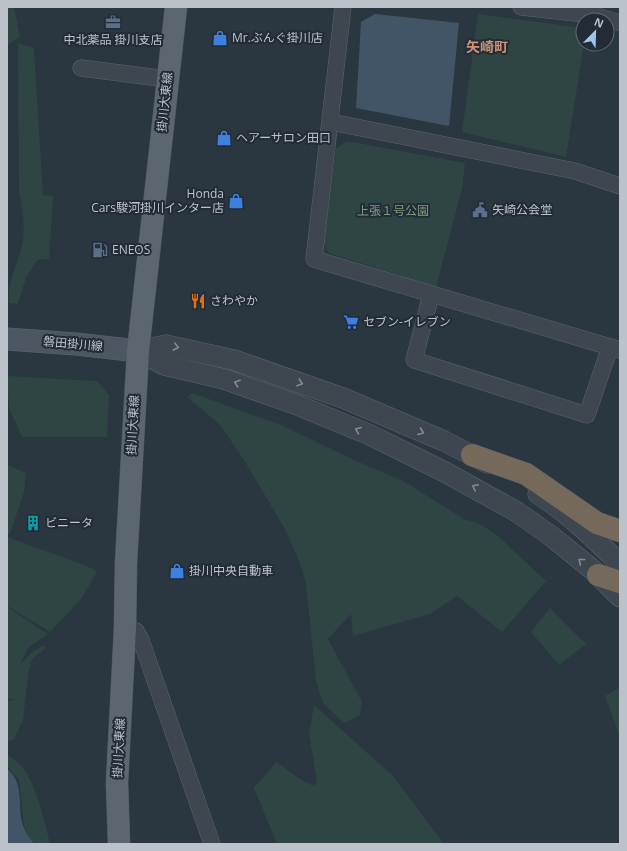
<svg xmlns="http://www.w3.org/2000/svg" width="627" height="851" viewBox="0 0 627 851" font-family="'Open Sans','Noto Sans JP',sans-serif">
<rect width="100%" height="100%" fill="#2a3640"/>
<!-- green -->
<path fill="#2f4543" d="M7,7h7l6,30 -13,8z
M478,14l105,14 1,16 -18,113 -104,-25z
M18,43l16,5 9,147 10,1 -4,63 -12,1 -11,18 -8,26 -9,-1c-3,-21 11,-42 14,-63 2,-16 -1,-33 -4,-49z
M347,141l118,22 -3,26 -26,98 -107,-34 -6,-11 13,-93z
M7,376l90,5 12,14 -2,42h-85l-13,-29z
M192,393l89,32 71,34 53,23 59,37 16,5 18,12 48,45 -44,51 -45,-36 -27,18 -77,22 -2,-22 -23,25 34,63 -2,13 -16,8 -21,-20 -7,-22 -10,-96 -5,-19 -16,-37 -41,-69 -24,-35 -33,-28z
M7,465l19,8 -2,19 -14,42h-3z
M7,537l77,28 13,6 -15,27 -32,34 -43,-26z
M7,607l41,27 -20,14 -8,17 11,-12 11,-7 5,1 -15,12 -3,11 -6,50 -9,19 -7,3v-41l10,-1 -10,-2z
M550,608l36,36 -27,21 -28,-33z
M620,687v50l-15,-41z
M314,705l79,71 51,68h-167l-23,-56 22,-26 27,19 11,5 3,-4 -8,-49z
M7,756c25,5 38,66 43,88h-16l-10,-17 -5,-47 -12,-14z"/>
<!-- water -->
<path fill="#425567" d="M375,14l84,9 -10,103 -93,-18 5,-86z
M7,769c19,14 9,40 17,59 2,5 7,11 10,16h-27z"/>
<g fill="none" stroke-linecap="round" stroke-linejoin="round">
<!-- minor casing -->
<g stroke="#5c656e" stroke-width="17">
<path id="minor" d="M343,7l-29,252 306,91
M521,7l73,8 26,8
M81,68l86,11
M331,122l244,49 45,15
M431,295l-17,65 173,55 23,-68
M125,628l11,3 5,9 71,204"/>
</g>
<!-- tertiary casing -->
<g stroke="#5c656e" stroke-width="21">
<path id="tertiary" d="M138,351l26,14 60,14 71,25 73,30 77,38 72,40 34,24 42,34 27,27
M138,351l28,-6 68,15 109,38 101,43 43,22
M538,494c30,19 57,45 82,70"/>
</g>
<!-- secondary casing -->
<g stroke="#5c656e" stroke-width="23">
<path id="secondary" d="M7,339l69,5 62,7"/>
</g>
<!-- primary casing -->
<g stroke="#4b535d" stroke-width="23">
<path id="primary" d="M119,844l-2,-61 8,-155 1,-65 12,-212 38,-344"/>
</g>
<!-- motorway casing -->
<g stroke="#49525b" stroke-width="23">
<path id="motorway" d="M472,455l54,19 71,49 23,8
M598,575l22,7"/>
</g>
<!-- minor -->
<use href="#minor" stroke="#3e4750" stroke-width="16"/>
<!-- tertiary -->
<use href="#tertiary" stroke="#3e4750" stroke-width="20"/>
<!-- secondary -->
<use href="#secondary" stroke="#4d5763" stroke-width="22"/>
<!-- primary -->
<use href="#primary" stroke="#5c6670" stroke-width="22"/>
<!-- motorway -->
<use href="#motorway" stroke="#75695c" stroke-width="22"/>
</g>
<!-- one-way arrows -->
<defs><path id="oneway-chevron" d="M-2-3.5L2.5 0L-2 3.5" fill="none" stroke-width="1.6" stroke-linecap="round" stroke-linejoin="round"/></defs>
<g stroke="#838b93">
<use href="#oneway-chevron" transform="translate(176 347) rotate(13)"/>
<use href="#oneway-chevron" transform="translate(237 383) rotate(-161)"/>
<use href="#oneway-chevron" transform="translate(300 383) rotate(19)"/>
<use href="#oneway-chevron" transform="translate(358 430) rotate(-158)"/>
<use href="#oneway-chevron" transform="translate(421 432) rotate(22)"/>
<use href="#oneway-chevron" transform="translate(475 487) rotate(-153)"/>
<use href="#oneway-chevron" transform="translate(581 561) rotate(-141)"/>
</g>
<!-- icons -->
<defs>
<g id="office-bare" transform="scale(1.2)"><path d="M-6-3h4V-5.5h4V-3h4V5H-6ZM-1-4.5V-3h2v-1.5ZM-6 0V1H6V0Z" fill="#5c6f8a" stroke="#232c36" stroke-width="2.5" paint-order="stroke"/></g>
<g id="shop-bare" transform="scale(1.2)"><path d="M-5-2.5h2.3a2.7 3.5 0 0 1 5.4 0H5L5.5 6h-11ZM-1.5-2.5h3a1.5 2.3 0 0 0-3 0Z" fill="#3f7fe0" stroke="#232c36" stroke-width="2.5" paint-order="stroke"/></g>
<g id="civic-bare" transform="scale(1.2)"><path d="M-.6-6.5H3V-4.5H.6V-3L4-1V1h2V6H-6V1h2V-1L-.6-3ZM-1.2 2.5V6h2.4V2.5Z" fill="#5c6f8a" stroke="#232c36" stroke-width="2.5" paint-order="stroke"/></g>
<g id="fuel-bare" transform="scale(1.2)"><path d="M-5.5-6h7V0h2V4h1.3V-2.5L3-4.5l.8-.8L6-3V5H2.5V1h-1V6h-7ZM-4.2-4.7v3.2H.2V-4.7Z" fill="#5c6f8a" stroke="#232c36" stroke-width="2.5" paint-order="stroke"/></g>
<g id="restaurant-bare" transform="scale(1.2)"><path d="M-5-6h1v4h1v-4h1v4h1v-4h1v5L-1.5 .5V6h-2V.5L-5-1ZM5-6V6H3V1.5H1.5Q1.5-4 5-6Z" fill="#e8710a" stroke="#232c36" stroke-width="2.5" paint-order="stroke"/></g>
<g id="supermarket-bare" transform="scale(1.2)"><path d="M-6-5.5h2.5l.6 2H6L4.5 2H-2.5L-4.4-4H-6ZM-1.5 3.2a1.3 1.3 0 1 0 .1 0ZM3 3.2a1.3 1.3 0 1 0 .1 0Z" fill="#3f7fe0" stroke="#232c36" stroke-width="2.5" paint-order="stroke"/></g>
<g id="building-bare" transform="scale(1.2)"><path d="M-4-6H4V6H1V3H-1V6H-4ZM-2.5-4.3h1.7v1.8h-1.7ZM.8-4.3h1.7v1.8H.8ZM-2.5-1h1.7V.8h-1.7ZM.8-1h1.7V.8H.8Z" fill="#0f9aa8" stroke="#232c36" stroke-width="2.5" paint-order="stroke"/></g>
</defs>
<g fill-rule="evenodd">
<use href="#office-bare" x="113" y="22"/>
<use href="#shop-bare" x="220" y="38"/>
<use href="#shop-bare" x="224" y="138"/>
<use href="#shop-bare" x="236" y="201"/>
<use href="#civic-bare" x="480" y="210"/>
<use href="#fuel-bare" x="100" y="250"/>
<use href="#restaurant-bare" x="198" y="301"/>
<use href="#supermarket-bare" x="351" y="322"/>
<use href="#building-bare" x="33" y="523"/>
<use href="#shop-bare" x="177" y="571"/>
</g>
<g text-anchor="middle" stroke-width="4" stroke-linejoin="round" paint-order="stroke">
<!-- poi labels -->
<g font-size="12" fill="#bbc2ca" stroke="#232c36" text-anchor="start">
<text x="232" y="42">Mr.ぶんぐ掛川店</text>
<text x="113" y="44" text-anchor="middle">中北薬品 掛川支店</text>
<text x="236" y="142">ヘアーサロン田口</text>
<text x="224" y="198" text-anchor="end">Honda<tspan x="224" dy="14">Cars駿河掛川インター店</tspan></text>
<text x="492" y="214">矢崎公会堂</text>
<text x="112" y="254">ENEOS</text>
<text x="210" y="305">さわやか</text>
<text x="363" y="326">セブン-イレブン</text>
<text x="45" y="527">ビニータ</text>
<text x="189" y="575">掛川中央自動車</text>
</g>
<!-- street labels -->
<g font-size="12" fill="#bbc2ca" stroke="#232c36">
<text transform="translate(165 102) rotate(-84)" y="4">掛川大東線</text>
<text transform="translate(73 344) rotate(5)" y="4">磐田掛川線</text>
<text transform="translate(133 425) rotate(-87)" y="4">掛川大東線</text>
<text transform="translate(119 748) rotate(-87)" y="4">掛川大東線</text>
</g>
<!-- park labels -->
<g font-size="12" fill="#7c9e81" stroke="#232c36">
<text x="393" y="215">上張１号公園</text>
</g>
<!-- quarter labels -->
<g font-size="14" font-weight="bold" fill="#cb9375" stroke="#232c36">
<text x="487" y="52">矢崎町</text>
</g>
</g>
<!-- border -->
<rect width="627" height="851" fill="none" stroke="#bbc2ca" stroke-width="16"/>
<!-- north arrow -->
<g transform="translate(595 32) rotate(23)"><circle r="19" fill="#232c36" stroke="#606871"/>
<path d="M0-3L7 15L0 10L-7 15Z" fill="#9dc4ed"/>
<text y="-6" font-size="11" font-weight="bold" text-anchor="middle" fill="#bbc2ca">N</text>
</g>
</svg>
